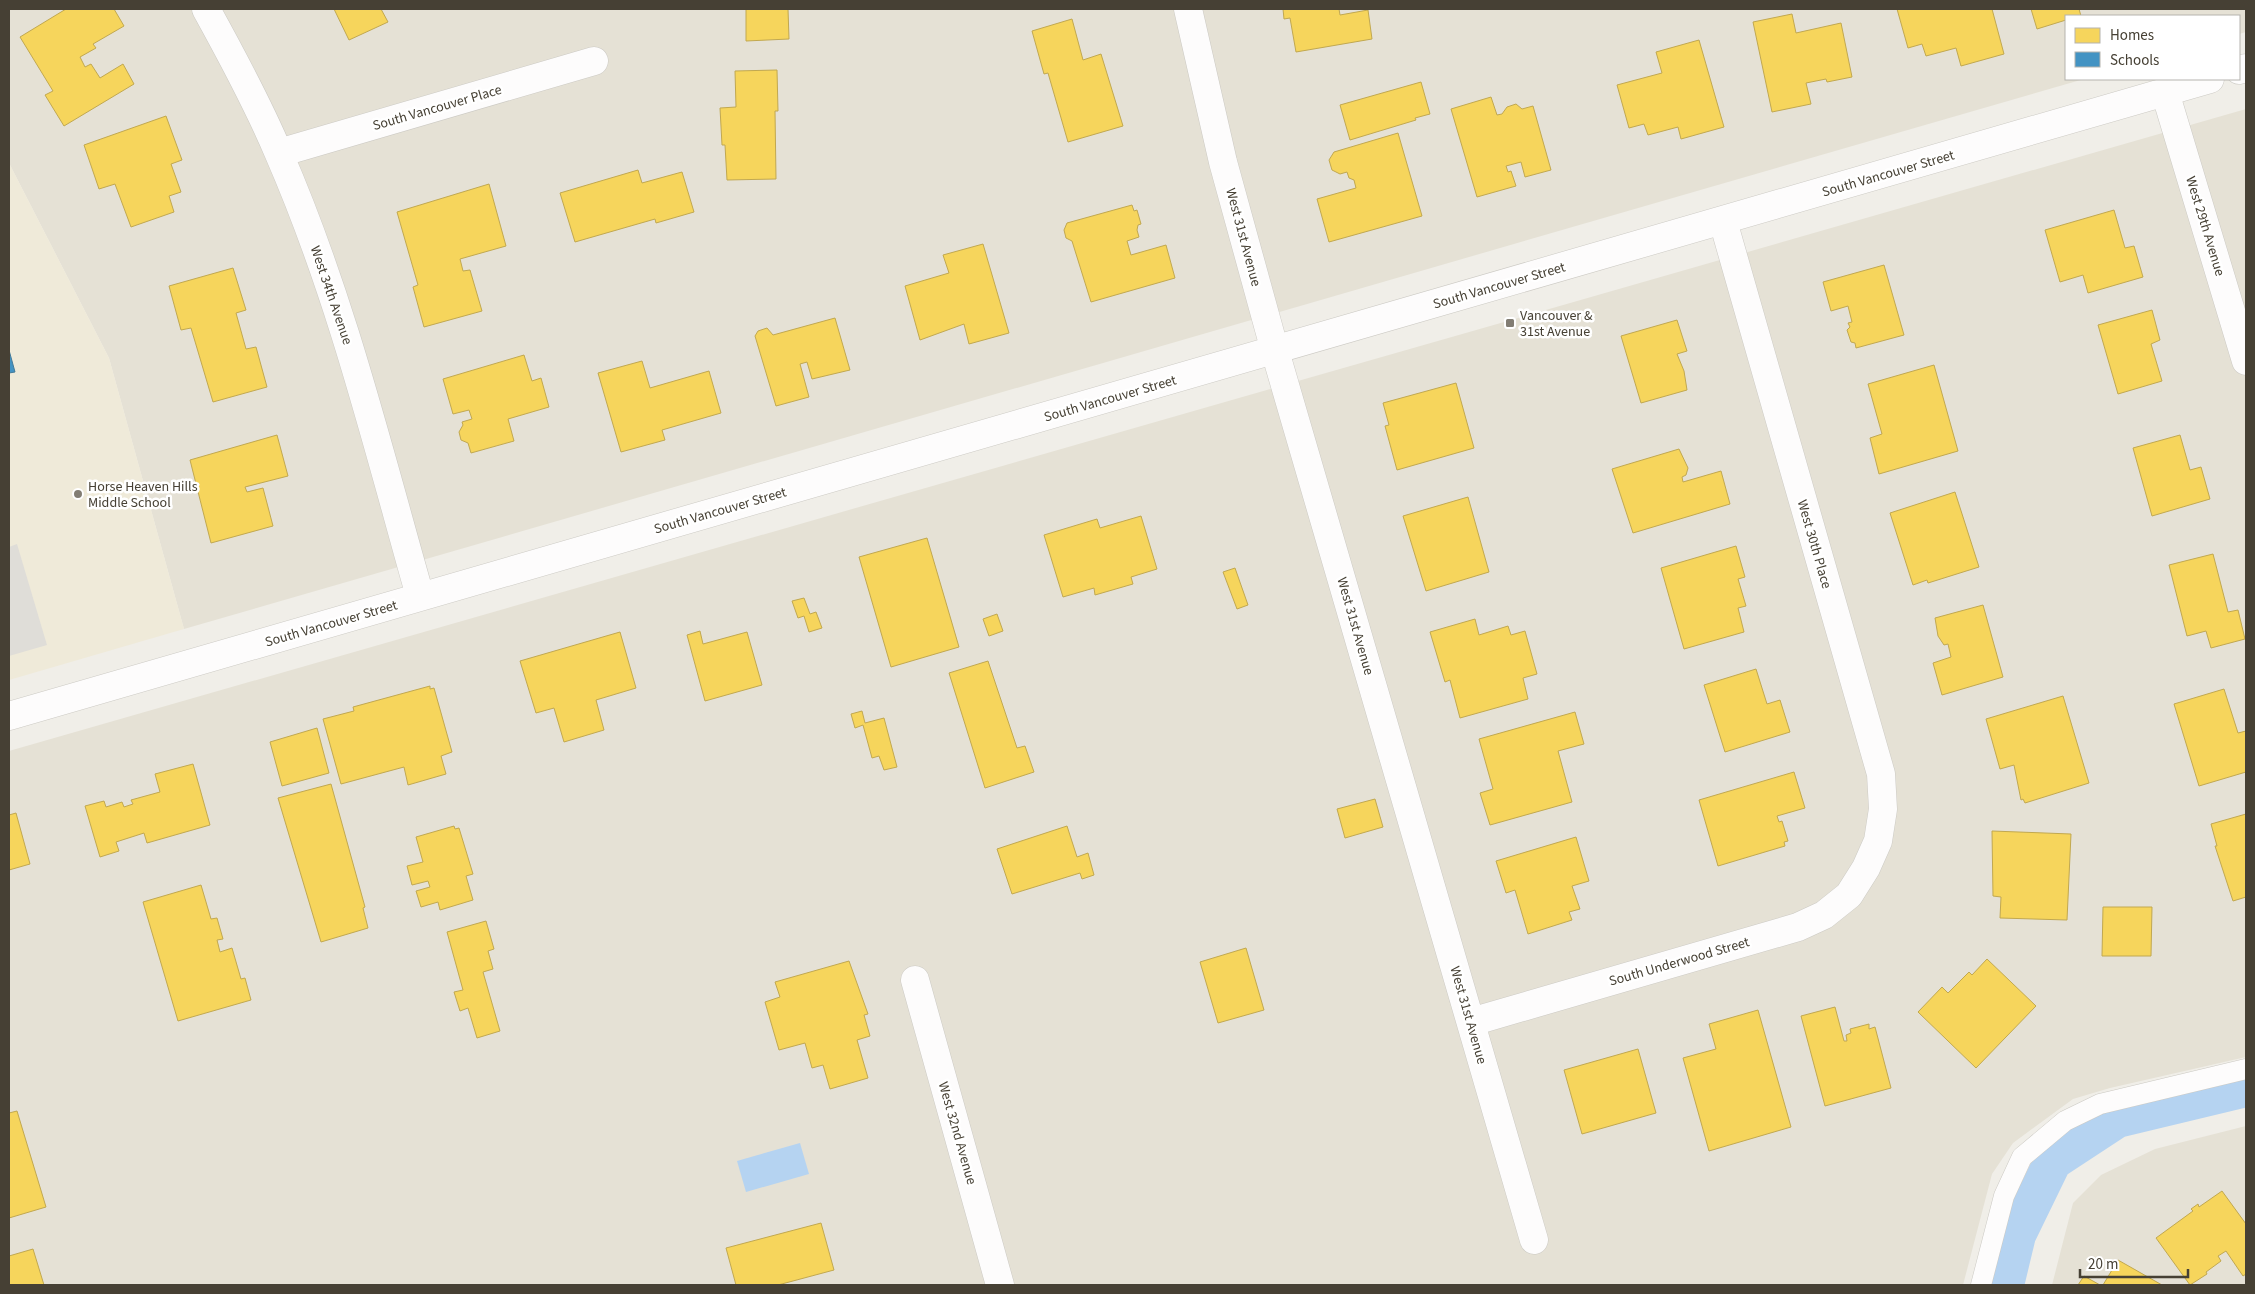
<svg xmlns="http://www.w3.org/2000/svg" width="2255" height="1294" viewBox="0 0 2255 1294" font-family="'Source Sans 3',sans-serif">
<rect width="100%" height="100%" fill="#f0eee8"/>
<!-- residential -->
<path fill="#e5e1d5" d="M9,9h2237v23l-7,2v-18h-173v63h18l-1900,550 -75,-271 -100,-195z
M2246,109v948l-136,31 -37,11 -60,44 -21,31 -29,111h-1954v-534z
M2246,1126v159h-194l21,-82 28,-28 54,-26z"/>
<!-- education -->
<path fill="#efead9" d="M9,163l100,195 75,271 -175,51z"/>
<!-- parking -->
<path fill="#dfddd8" d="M17,544l30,101 -38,11v-109z"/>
<!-- water -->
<path fill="#b5d3f1" d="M800,1143l9,31 -63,18 -9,-31z"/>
<!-- homes -->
<path fill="#f6d55c" stroke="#c1a850" d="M66,9h48l10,17 -31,18 3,4 -16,9 5,10 6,-3 9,14 23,-14 11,20 -70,42 -19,-31 8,-4 -33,-54z
M334,9h47l7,13 -39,18z
M746,9h42l1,30 -43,2z
M1283,9h56l1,6 28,-5 4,29 -76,13 -6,-34 -6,1z
M1897,9h95l12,45 -43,12 -5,-18 -30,8 -4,-12 -14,4z
M2031,9h48l2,7h-15v4l-29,9z
M1792,14l4,19 45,-10 11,54 -25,5 -1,-3 -20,4 5,21 -39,8 -19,-90z
M1072,19l11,41 18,-6 22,72 -55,16 -20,-69 -4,1 -12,-43z
M1699,40l25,87 -43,12 -3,-12 -30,8 -4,-11 -15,4 -12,-43 45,-12 -6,-21z
M777,70l1,41h-3l1,68 -49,1 -2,-35h-3l-2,-37 16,-1 -1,-36z
M1421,82l9,32 -15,4 1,2 -66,20 -10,-35z
M1491,97l6,18 5,-1 5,-7 9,-3 6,5 11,-3 18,64 -26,7 -4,-15 -15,4 2,6 3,-1 5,15 -39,11 -26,-88z
M166,116l16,44 -11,4 10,28 -12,4 5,16 -43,15 -16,-43 -16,5 -15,-44z
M1398,133l24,83 -93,26 -12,-43 39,-11 -2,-8 -5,-2 -2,-6 -7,2 -8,-4 -3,-10 5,-8z
M638,170l4,13 40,-11 12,40 -38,11 -1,-4 -80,23 -15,-49z
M489,184l17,62 -46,13 3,12 7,-1 12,41 -58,16 -11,-40 5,-2 -21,-73z
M1132,205l2,6 3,-1 4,14 -3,1 -1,5 2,7 -12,4 4,14 35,-10 9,33 -84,24 -19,-61 -6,-3 -2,-8 3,-7z
M2114,210l11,38 9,-2 9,31 -55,16 -5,-18 -23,7 -15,-52z
M983,244l26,89 -40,11 -5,-20 -44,16 -15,-54 44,-13 -6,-18z
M1884,265l20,70 -48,13 -1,-5 -4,-1 -4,-12 3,-3 -2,-4 4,-1 -4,-16 -17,5 -8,-29z
M233,268l13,42 -10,3 10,36 10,-2 11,40 -54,15 -22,-74 -10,2 -12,-44z
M2152,310l8,30 -9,4 11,37 -44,13 -20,-69z
M835,318l15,52 -38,9 -5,-17 -7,2 9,33 -33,9 -21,-70 3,-5 9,-3 6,7z
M1677,320l10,31 -10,3 7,17 3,19 -46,13 -20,-67z
M524,355l8,26 9,-3 8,29 -41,12 6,22 -43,12 -3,-10 -7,-3 -2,-8 4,-7 -1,-3 10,-3 -3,-9 -16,4 -10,-35z
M642,361l8,27 59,-17 12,42 -59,17 3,10 -44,12 -23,-79z
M1934,365l24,86 -79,23 -9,-36 12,-4 -14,-50z
M1456,383l18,65 -77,22 -12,-44 4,-1 -6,-22z
M277,435l11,41 -43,11 2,5 16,-4 10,38 -62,17 -21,-83z
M2180,435l10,35 11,-3 9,32 -58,17 -19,-68z
M1679,449l9,19 -2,7 -4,2 1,5 38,-11 9,33 -97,29 -21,-64z
M1955,492l24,75 -51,16 -1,-3 -14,5 -23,-72z
M1468,497l21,75 -63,19 -23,-75z
M1141,516l16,53 -26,8 2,7 -38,11 -1,-7 -31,9 -19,-62 53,-16 3,9z
M927,538l32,109 -68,20 -32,-110z
M1736,546l9,31 -7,2 8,27 -8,2 6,24 -60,17 -23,-81z
M2213,554l15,58 10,-2 7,29 -34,9 -5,-17 -19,5 -18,-71z
M1235,568l13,37 -11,4 -14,-37z
M804,598l6,16 6,-2 6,16 -13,4 -5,-16 -6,2 -6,-17z
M1983,605l20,72 -61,18 -9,-32 18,-6 -3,-13 -4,1 -6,-9 -3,-18z
M997,614l6,17 -14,5 -6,-17z
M1475,619l4,16 29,-9 3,9 14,-4 12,43 -14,4 5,21 -68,19 -10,-38 -5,2 -15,-50z
M700,631l3,13 44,-12 15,53 -57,16 -18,-66z
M620,632l16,56 -40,12 8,30 -40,12 -10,-34 -18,5 -16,-52z
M988,661l29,87 8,-2 9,26 -49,16 -36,-115z
M1756,669l11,35 13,-4 10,32 -65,20 -21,-67z
M430,686v3l4,-1 18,64 -11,4 5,18 -38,11 -4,-18 -63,17 -18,-65 31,-8 -1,-4z
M2224,689l14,44 8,-2v41l-47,14 -25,-82z
M2063,696l26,87 -64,20 -2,-4 -2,1 -7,-35 -14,4 -14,-50z
M862,711l3,12 19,-5 13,49 -13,3 -5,-14 -7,2 -9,-33 -8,3 -4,-14z
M1575,712l9,32 -26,7 14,51 -82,23 -10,-32 13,-4 -14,-50z
M317,728l12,45 -47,13 -12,-44z
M193,764l17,61 -63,18 -3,-10 -28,9 3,9 -19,6 -15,-51 19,-5 2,6 16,-5 2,5 9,-3 -2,-4 29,-8 -5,-18z
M1794,772l11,36 -28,8 2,6 3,-1 6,20 -4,1 1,4 -67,20 -19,-66z
M331,784l34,123 -2,1 5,20 -47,14 -43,-144z
M1375,799l8,28 -38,11 -8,-29z
M16,813l14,51 -21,6v-55z
M2246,814v83l-13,4 -18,-55h2l-6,-22z
M454,826l1,3 4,-1 14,46 -7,2 7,24 -33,10 -2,-8 -17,5 -5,-16 14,-4 -2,-6 -16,4 -5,-19 16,-4 -7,-25z
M1067,826l10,31 11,-4 6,22 -12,4 -2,-6 -68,21 -15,-45z
M1992,831l79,3 -4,86 -67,-2 1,-21 -8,-1z
M1576,837l13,44 -17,5 8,23 -11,3 3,8 -44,14 -13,-44 -9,3 -10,-32z
M201,885l10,34 6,-1 6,21 -6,1 3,12 12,-4 9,31 4,-1 6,22 -73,21 -35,-119z
M2103,907h49l-1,49h-49z
M486,921l8,28 -6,2 5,18 -10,3 17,59 -23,7 -9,-30 -8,3 -6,-19 9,-2 -16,-58z
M1246,948l18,62 -46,13 -18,-61z
M1987,959l49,47 -60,62 -58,-56 24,-25 6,6 21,-21 3,3z
M849,961l19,53 -4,1 6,21 -13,4 11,38 -38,11 -7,-24 -11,3 -7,-25 -26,7 -14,-48 15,-5 -5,-15z
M1835,1007l9,34h3l-1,-6 5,-2 -1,-4 19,-5v5l6,-2 16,61 -66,18 -24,-90z
M1758,1010l33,117 -82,24 -26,-93 33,-9 -7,-25z
M1638,1049l18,64 -74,21 -18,-64z
M17,1111l29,96 -37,11v-105z
M2222,1191l24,33v50l-3,2 -17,-25 -8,5 3,5 -15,11 1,2 -17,11 -34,-47 37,-27 -2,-2 7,-5 1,3z
M821,1223l13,47 -56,15h-42l-10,-37z
M33,1249l11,36h-35v-29z
M2118,1260l44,25h-59z
M2084,1276l16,9h-22z"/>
<!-- schools -->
<path fill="#4393c3" stroke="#447a98" d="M9,350l6,22 -6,1z"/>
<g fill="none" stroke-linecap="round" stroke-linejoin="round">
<!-- canal -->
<path stroke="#b5d3f1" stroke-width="38" d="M2005,1285l12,-50 36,-74 64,-42 129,-31"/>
<!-- service casing -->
<g stroke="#cccac4" stroke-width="21">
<path id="service" d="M1981,1285l23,-89 18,-39 43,-36 35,-17 146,-35"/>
</g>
<!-- minor casing -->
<g stroke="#cccac4" stroke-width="29">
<path id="minor" d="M206,9c26,47 52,95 73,145 62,142 99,294 141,442
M1188,9l35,153 52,189 259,889
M2165,92l81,269
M279,153l315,-92
M915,980l85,305
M1471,1022l327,-95 26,-12 25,-20 17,-27 12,-27 5,-32 -2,-35 -158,-553"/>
</g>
<!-- tertiary casing -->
<g stroke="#cccac4" stroke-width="29">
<path id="tertiary" d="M2239,70l7,-2
M9,716l2201,-637"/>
</g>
<!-- service -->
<use href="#service" stroke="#fdfcfc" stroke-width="20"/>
<!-- minor -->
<use href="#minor" stroke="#fdfcfc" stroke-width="28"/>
<!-- tertiary -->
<use href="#tertiary" stroke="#fdfcfc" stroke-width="28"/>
</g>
<!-- markers -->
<g fill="#827d73" stroke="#fff" stroke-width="2">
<rect x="1505" y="318" width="10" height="10" rx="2.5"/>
<circle cx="78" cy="494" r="5"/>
</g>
<g text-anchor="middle" stroke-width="5" stroke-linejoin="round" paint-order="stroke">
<!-- street labels -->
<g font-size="14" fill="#464034" stroke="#fff">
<text transform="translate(437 107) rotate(-16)" y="5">South Vancouver Place</text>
<text transform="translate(1888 173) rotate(-16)" y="5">South Vancouver Street</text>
<text transform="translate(2206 226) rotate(73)" y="5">West 29th Avenue</text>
<text transform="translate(1244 237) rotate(75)" y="5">West 31st Avenue</text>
<text transform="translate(1499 285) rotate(-16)" y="5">South Vancouver Street</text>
<text transform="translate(332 295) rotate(71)" y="5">West 34th Avenue</text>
<text transform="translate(1110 398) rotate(-16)" y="5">South Vancouver Street</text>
<text transform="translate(720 510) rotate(-16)" y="5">South Vancouver Street</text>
<text transform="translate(1815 544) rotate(74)" y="5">West 30th Place</text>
<text transform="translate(331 623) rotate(-16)" y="5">South Vancouver Street</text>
<text transform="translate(1356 626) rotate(74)" y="5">West 31st Avenue</text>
<text transform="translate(1679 961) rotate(-16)" y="5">South Underwood Street</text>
<text transform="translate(1469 1015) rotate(74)" y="5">West 31st Avenue</text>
<text transform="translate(958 1133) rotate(74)" y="5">West 32nd Avenue</text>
</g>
<!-- poi labels -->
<g font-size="14" fill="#464034" stroke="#fff" text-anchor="start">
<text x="1520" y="320">Vancouver &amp;<tspan x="1520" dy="16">31st Avenue</tspan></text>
<text x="88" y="491">Horse Heaven Hills<tspan x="88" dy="16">Middle School</tspan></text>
</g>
</g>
<!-- border -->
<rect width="2255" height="1294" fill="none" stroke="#464034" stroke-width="20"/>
<!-- legend -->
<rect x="2065" y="15" width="175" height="65" fill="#ffffff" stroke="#b5b3ae"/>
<rect x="2075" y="28" width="25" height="15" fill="#f6d55c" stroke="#b5b3ae"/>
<text x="2110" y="40" font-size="15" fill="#464034">Homes</text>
<rect x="2075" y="52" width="25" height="15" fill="#4393c3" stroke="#b5b3ae"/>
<text x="2110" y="65" font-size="15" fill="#464034">Schools</text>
<!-- scale -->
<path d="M2080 1269v8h108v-8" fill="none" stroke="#464034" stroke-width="2.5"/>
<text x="2088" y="1269" font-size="15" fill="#464034" stroke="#ffffff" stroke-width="4" paint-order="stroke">20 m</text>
</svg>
